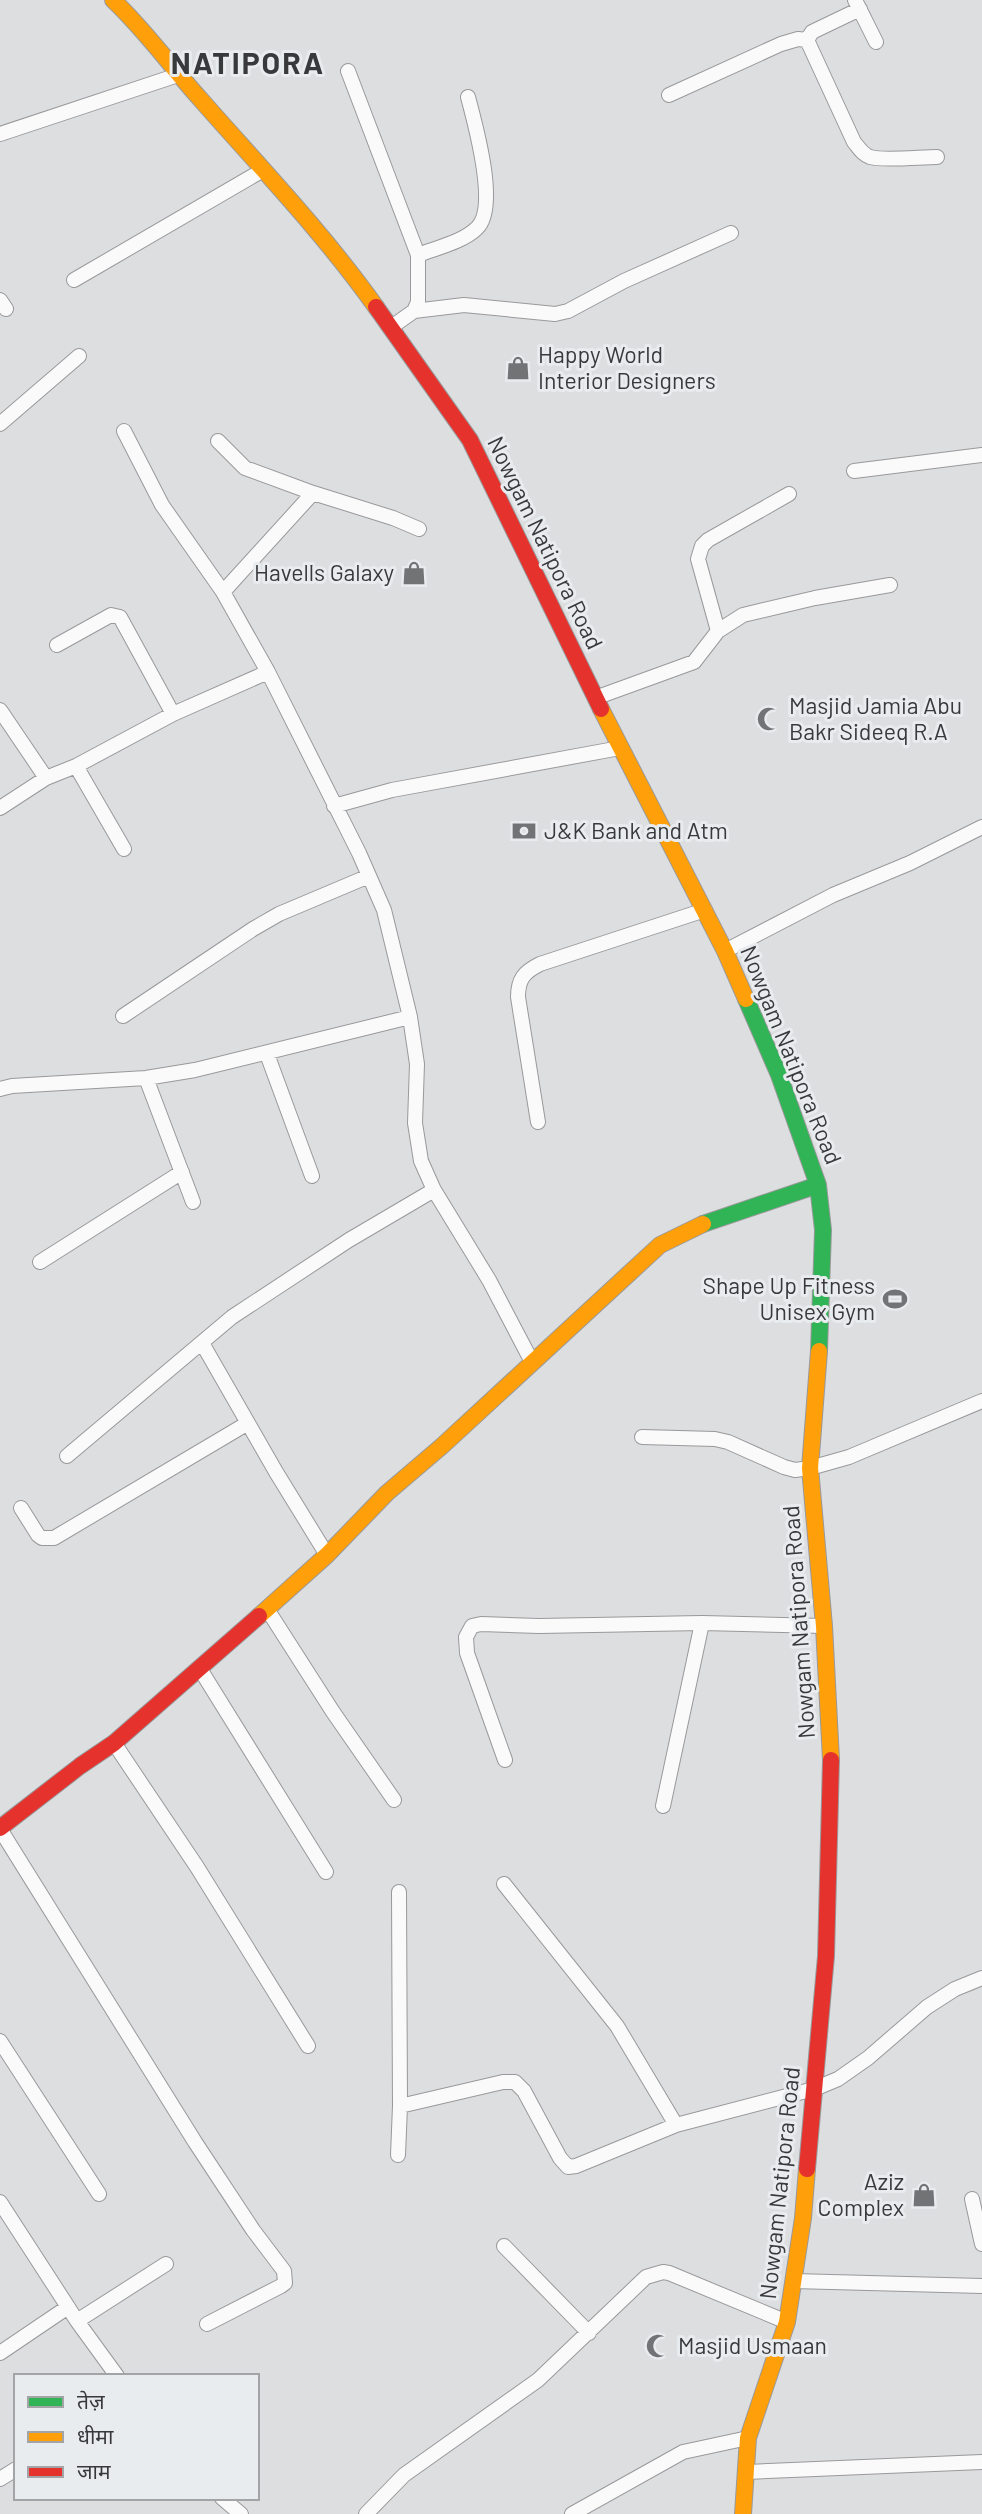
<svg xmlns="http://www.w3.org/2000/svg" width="982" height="2514" viewBox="0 0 982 2514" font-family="Barlow,'Noto Sans Devanagari',sans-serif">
<rect width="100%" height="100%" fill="#dddee0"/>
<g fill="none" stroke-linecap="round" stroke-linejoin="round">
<!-- street casing -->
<g stroke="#99999b" stroke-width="16">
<path id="street" d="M855,0l21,42
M860,9l-48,23 -5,8 47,102c5,6 8,12 16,15 12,4 51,0 67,0
M348,71l70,184v47l-4,9 -24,17
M669,95l112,-51 17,-5 9,1
M0,134l178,-59
M418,255c18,-7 45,-13 59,-27 22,-21 -2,-104 -9,-131
M74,280l189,-110
M0,300l6,9
M414,311l50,-6 91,9 13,-3 56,-30 107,-48
M0,424l79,-68
M124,431l38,74 61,87 45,80 91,181 25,57 26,107 7,47 -2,59 6,38 13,29 55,90 43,82
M218,441l27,27 68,25 80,25 26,11
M854,471l128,-16
M223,592l90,-99
M718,631l-20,-72 4,-13 6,-6 81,-46
M57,645l54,-30 9,2 53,97
M595,698l99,-36 24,-31 25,-16 72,-17 75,-13
M0,710l46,68
M76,766l48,83
M334,806l58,-16 228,-42
M0,808l46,-30 30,-12 97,-52 95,-42
M725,951l108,-56 77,-32 72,-36
M123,1016l130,-87 26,-15 90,-38
M267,1054l45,122
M146,1078l47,124
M0,1089l12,-3 134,-8 49,-8 215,-53
M538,1122l-20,-125c0,-18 6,-25 22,-33l165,-54
M40,1262l142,-90
M202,1343l74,129 51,83
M642,1437l73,2 13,3 56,25 11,3 15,-2 39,-11 133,-56
M67,1456l165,-139 117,-77 85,-50
M21,1508l17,27 4,3h12l194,-115
M267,1609l66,103 61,88
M200,1669l126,203
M114,1743l83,124 111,179
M505,1760l-38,-107 -1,-16 6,-11 9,-2 58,2 163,-3 122,3
M663,1806l39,-183
M0,1829l195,313 58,88 31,41 1,12 -4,3 -74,38
M504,1884l113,142 59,99
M0,2041l99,153
M400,2106l103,-24h12l9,9 36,67 8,9 8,-1 100,-41 138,-36 24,-10 30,-21 59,-51 28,-18 27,-11
M398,2155l2,-49 -1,-214
M972,2199l10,45
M0,2202l77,119 40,55
M504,2246l85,87
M793,2281l189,5
M77,2321l89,-57
M0,2353l68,-46
M747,2472l235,-10
M0,2479l16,-10
M222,2498l19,16
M366,2514l38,-39 134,-95 108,-103 17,-5 6,1 118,49
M572,2514l111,-62 65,-14"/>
</g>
<!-- fast casing -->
<g stroke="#99999b" stroke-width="18">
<path id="fast" d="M746,999l33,76 39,110 5,45 -4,121
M703,1224l115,-39"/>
</g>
<!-- slow casing -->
<g stroke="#99999b" stroke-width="18">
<path id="slow" d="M113,0c33,31 59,68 89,101 59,67 122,133 174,206
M601,709l124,242 21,48
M819,1351l-9,117 14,158 7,134
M259,1616l68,-61 60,-62 55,-47 218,-201 43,-21
M743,2514l5,-76 39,-116 16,-104 4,-49"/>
</g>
<!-- jam casing -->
<g stroke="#99999b" stroke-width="18">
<path id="jam" d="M376,307l94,133 131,269
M0,1828l80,-62 34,-23 145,-127
M807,2169l19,-213 5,-196"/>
</g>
<!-- street -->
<use href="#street" stroke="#fafafa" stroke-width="14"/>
<!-- fast -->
<use href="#fast" stroke="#30b455" stroke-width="16"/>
<!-- slow -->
<use href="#slow" stroke="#ff9f0a" stroke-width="16"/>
<!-- jam -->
<use href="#jam" stroke="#e5322d" stroke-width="16"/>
</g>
<!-- icons -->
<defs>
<g id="shop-bare" transform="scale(1.89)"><path d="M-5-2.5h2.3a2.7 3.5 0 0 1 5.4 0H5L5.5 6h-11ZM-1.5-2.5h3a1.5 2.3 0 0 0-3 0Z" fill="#727374" stroke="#e9ecee" stroke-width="2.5" paint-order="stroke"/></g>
<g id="mosque-bare" transform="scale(1.89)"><path d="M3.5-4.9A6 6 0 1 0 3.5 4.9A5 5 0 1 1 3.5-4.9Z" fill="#727374" stroke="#e9ecee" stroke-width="2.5" paint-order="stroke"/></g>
<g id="bank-bare" transform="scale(1.89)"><path d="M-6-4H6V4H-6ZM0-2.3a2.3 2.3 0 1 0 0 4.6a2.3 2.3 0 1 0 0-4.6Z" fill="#727374" stroke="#e9ecee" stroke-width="2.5" paint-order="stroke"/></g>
<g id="stadium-bare" transform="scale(1.89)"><path d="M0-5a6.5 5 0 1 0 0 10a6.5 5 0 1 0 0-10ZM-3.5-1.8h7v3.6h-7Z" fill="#727374" stroke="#e9ecee" stroke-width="2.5" paint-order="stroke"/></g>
</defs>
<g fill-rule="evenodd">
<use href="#shop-bare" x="518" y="368"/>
<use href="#shop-bare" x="414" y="573"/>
<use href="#mosque-bare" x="769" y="719"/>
<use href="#bank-bare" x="524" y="831"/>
<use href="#stadium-bare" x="895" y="1299"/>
<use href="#shop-bare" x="924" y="2195"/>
<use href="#mosque-bare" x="658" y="2346"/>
</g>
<g text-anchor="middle" stroke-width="6" stroke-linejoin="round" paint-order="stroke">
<!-- poi labels -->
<g font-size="23" fill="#38393a" stroke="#e9ecee" text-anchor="start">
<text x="538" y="363">Happy World<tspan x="538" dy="26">Interior Designers</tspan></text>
<text x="394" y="581" text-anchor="end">Havells Galaxy</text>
<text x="789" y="714">Masjid Jamia Abu<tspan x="789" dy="26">Bakr Sideeq R.A</tspan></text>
<text x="544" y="839">J&amp;K Bank and Atm</text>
<text x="875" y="1294" text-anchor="end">Shape Up Fitness<tspan x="875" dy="26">Unisex Gym</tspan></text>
<text x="904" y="2190" text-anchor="end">Aziz<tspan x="904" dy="26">Complex</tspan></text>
<text x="678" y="2354">Masjid Usmaan</text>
</g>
<!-- street labels -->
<g font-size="23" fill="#38393a" stroke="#e9ecee">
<text transform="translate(545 543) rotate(64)" y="8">Nowgam Natipora Road</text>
<text transform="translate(791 1055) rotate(68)" y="8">Nowgam Natipora Road</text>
<text transform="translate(799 1622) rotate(-94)" y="8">Nowgam Natipora Road</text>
<text transform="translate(780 2183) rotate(-84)" y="8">Nowgam Natipora Road</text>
</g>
<!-- district labels -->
<g font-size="30" font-weight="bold" letter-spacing="2" fill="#38393a" stroke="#e9ecee">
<text x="248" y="74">NATIPORA</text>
</g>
</g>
<!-- legend -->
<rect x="14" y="2374" width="245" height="126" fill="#e9ecee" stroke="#a2a4a6" stroke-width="2"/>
<rect x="28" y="2397" width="35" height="10" fill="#30b455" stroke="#a2a4a6" stroke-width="2"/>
<text x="77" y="2409" font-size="21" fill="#38393a">तेज़</text>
<rect x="28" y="2432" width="35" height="10" fill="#ff9f0a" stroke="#a2a4a6" stroke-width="2"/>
<text x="77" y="2444" font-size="21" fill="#38393a">धीमा</text>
<rect x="28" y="2467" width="35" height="10" fill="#e5322d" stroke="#a2a4a6" stroke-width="2"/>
<text x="77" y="2479" font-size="21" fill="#38393a">जाम</text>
</svg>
